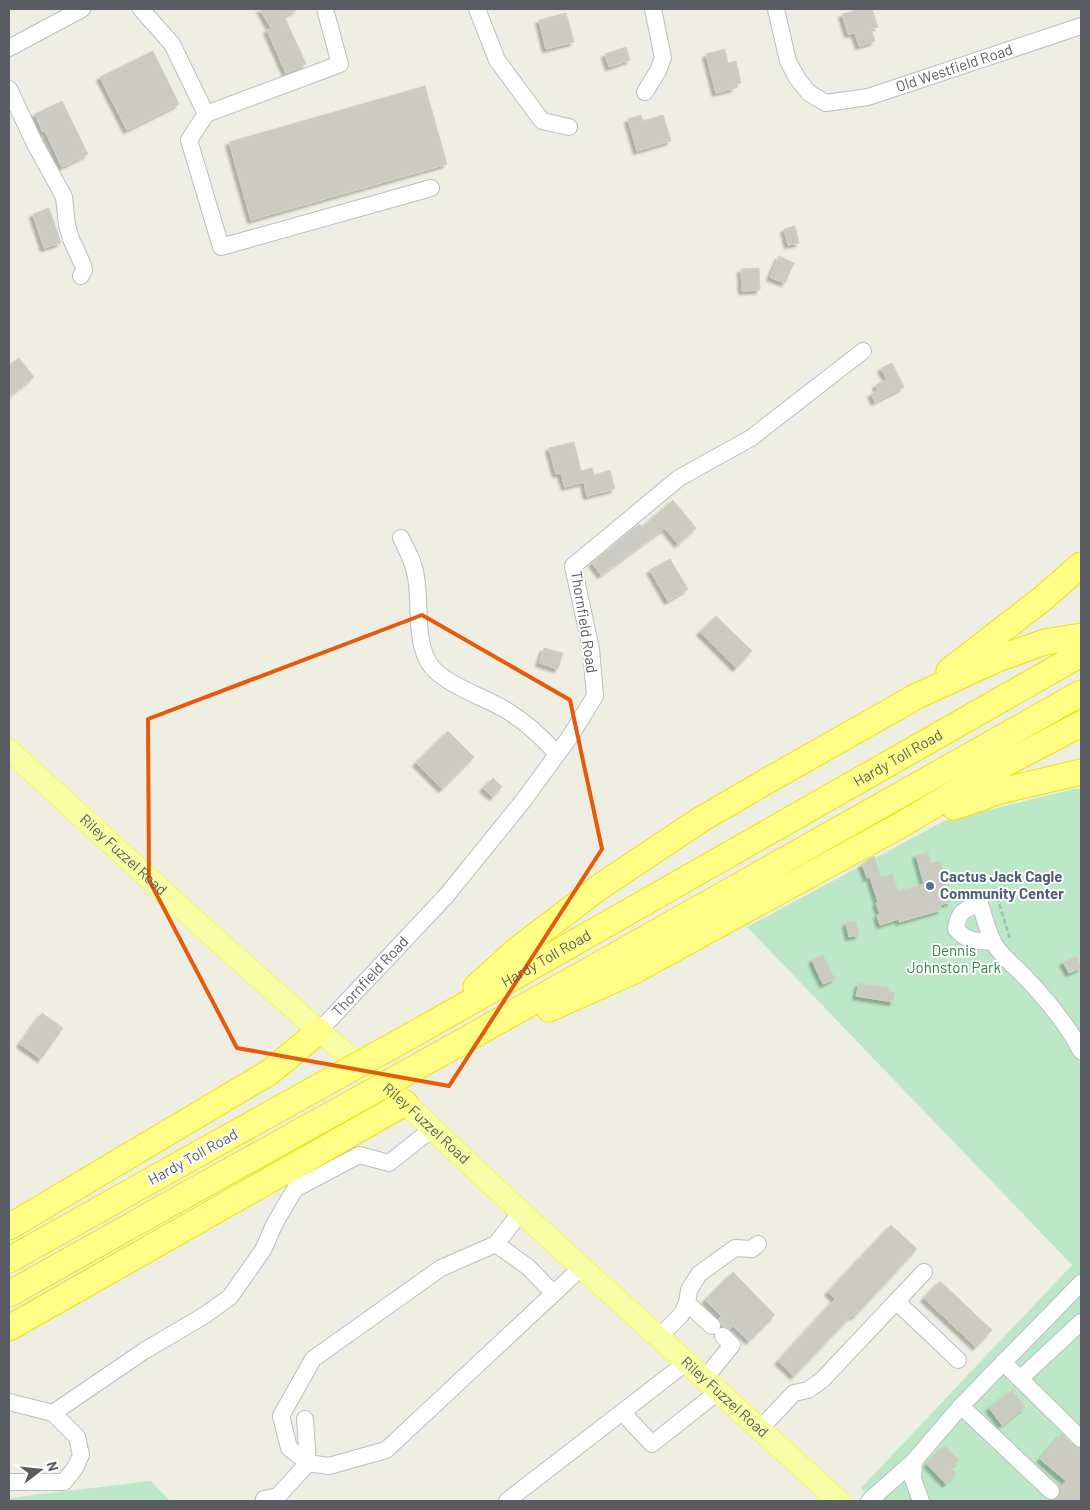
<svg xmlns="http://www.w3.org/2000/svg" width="1090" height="1510" viewBox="0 0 1090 1510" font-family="Barlow,sans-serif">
<defs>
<filter id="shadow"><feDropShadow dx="-3.5" dy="3.5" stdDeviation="1" flood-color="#0004"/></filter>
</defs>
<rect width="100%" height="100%" fill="#eeeee2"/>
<!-- green -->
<path fill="#bce8c7" d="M1074,789h7v712h-207l-13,-13 211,-223 -325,-338 197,-106z
M151,1481l19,20h-161v-3z"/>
<!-- building -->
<path fill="#cccbc1" stroke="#d3d2c0" filter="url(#shadow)" d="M260,9h38l-14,7 22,48 -20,9 -19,-43 4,-2z
M860,9h12l6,18 -7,2 4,12 -16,5 -4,-13 -7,1 -6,-20z
M566,13l8,29 -28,7 -7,-29z
M626,47l4,13 -21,7 -4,-13z
M725,49l3,14 8,-2 5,22 -7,2 1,3 -19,5 -10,-39z
M153,51l26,53 -52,26 -27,-53z
M425,86l22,78 -196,56 -22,-78z
M62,101l26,53 -26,13 -17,-36 -2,1 -8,-18z
M641,115l2,6 20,-6 8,26 -34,10 -9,-32z
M49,208l12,35 -17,5 -11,-34z
M795,226l4,17 -11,2 -4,-16z
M779,256l15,7 -9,20 -15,-6z
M759,268l1,22 -18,1 -1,-22z
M19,358l15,19 -25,19v-31z
M892,363l12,24 -29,15 -4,-8 7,-4 -2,-5 11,-6 -6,-11z
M574,442l7,29 11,-3 2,7 16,-5 5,19 -28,7 -3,-14 -19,5 -4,-14 -5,1 -7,-26z
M673,500l23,28 -18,16 -13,-16 -64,47 -9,-12 47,-39 3,3z
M670,559l18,30 -20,12 -18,-31z
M716,616l36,35 -16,17 -36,-36z
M544,648l19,5 -5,16 -19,-6z
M448,731l26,26 -32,32 -26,-26z
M493,778l9,9 -9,10 -10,-9z
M928,852l3,11 9,-2 11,41 -11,3 1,5 -42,12v-3l-19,6 -3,-10 3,-1 -4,-11 2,-1 -8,-25 -3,1 -5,-14 5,-1 -1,-2 8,-5 7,21 12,-3 5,17 26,-7 -8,-29z
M856,921l3,14 -10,2 -3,-14z
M823,955l12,24 -12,5 -11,-24z
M1076,956l5,12 -12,5 -6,-11z
M859,983l30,5v4h6l-2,10 -37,-6z
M42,1013l21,15 -22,31 -21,-15z
M891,1225l26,24 -63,68 -2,-2 -58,61 -16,-15 57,-62 -7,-7z
M733,1272l42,43 -26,26 -16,-15 -3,3 -8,-3 -3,-7 2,-3 -16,-16z
M940,1281l52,49 -16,17 -52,-49z
M1012,1390l13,17 -23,18 -13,-17z
M1062,1434l12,12 7,4v51h-35h7l5,-3 3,-5 -1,-6 6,-6 -26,-22z
M945,1446l14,14 -8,8 5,5 -10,11 -19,-20z"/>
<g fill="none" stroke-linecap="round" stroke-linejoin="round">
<!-- minor casing -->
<g stroke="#bcbdc4" stroke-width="18">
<g id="minor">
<path d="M141,9l31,35 34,70 134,-50 -15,-55"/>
<path d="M477,9l20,51 45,61 27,6"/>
<path id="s1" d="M776,9l12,52 9,17 12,15 17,10 42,-6 213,-71"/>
<path d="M9,48l73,-39"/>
<path d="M9,89l26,55 29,53 3,28 4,14 12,26 1,5 -3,6"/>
<path d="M645,92l13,-21 5,-13 -10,-49"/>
<path d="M206,114l-17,26 32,107 210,-59"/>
<path d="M401,538c6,12 13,25 15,39 5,26 -2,66 15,89 13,18 55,32 75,44 20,12 36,27 51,44"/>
<path d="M993,942c-17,-2 -23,2 -37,-13 2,-17 8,-20 24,-25 5,14 8,32 17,44 8,11 20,20 29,30 21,22 41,46 55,73"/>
<path id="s2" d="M319,1031l127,-135 77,-95 46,-63 26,-42 -4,-47 -18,-83 106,-88 72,-40 112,-87"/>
<path d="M521,1212l-25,32 -55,24 -128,91 -32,57 8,32 19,15 21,3 57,-16 196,-183"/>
<path d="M496,1244l32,23 25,26"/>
<path d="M896,1301l62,59"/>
<path d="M687,1303l25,23"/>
<path d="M659,1337l22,-22 6,-12 2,-13 10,-16 36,-26 17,1 6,-5"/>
<path d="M1003,1362l78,77"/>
<path d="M705,1378l27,-33 -9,-9"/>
<path d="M1020,1379l61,-57"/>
<path d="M9,1402l44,11 24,24 4,18 -6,13 -11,14h-55"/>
<path d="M961,1406l90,85"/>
<path d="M622,1412l30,32 67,-53"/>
<path d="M53,1413l91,-62 61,-36 25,-18 33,-47 12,-27 20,-34 64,-34 30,8 43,-34"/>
<path d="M760,1429l34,-36 14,-3 14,-10 102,-108"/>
<path d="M914,1461l-1,18 8,22"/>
<path d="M264,1499l14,-3 30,-33 -3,-44"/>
<path d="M507,1501l180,-139"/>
<path d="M869,1501l45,-40 47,-55 120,-123"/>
</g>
</g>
<!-- major casing -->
<g stroke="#fbf64e" stroke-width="23">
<g id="major">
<path id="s3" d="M9,750l191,175 119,106 86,72 116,109 318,289"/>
</g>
</g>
<!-- highway casing -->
<g stroke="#f0e100" stroke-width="27">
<g id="highway">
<path d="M949,671l93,-72 39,-34"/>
<path d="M954,807l46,-16 81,-19"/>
<path d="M476,987l42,-38 83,-63 99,-66 67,-39 150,-85 83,-38 45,-16 36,-6"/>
<path d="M549,1009l85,-38 265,-145 96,-57 86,-45"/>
<path id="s4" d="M428,1026l653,-372"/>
<path d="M451,1048l630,-355"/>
<path d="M9,1227l261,-155 49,-41"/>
<path d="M9,1260l164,-92"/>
<path d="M9,1294l182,-102"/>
<path d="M9,1328l396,-225"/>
</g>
</g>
<!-- path -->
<path stroke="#94c9b1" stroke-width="2.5" stroke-dasharray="5 2.5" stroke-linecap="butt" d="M995,890l15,49"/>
<!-- minor -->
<use href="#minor" stroke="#fff" stroke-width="16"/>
<!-- major -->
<use href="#major" stroke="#f7ffa6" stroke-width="21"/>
<!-- highway -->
<use href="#highway" stroke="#ff8" stroke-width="25"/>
<!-- highway-bridge casing -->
<g stroke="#f0e100" stroke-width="27" stroke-linecap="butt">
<path id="highway-bridge" d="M173,1168l255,-142
M191,1192l260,-144"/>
</g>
<!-- highway-bridge -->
<use href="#highway-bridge" stroke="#ff8" stroke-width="25"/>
</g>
<!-- marked area -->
<path fill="none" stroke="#e8590c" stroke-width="4" stroke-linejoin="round" d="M422,615l148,85 32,149 -153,237 -212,-38 -88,-168 -1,-161z"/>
<!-- markers -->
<circle fill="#5c6f8a" stroke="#fff" stroke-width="2" cx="930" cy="886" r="5"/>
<g text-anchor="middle" stroke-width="4" stroke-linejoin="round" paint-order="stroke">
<!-- street labels -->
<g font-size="15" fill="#5a5c64" stroke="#fff">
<text dy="5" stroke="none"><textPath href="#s1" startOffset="245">Old Westfield Road</textPath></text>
<text transform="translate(584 622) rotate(81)" y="5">Thornfield Road</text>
<text dy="5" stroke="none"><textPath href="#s4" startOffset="541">Hardy Toll Road</textPath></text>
<text dy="5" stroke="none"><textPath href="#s3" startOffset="155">Riley Fuzzel Road</textPath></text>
<text dy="5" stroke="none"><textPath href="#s4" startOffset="136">Hardy Toll Road</textPath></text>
<text dy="5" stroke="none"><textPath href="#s2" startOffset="75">Thornfield Road</textPath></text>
<text dy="5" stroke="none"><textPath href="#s3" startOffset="560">Riley Fuzzel Road</textPath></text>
<text transform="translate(193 1157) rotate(-29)" y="5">Hardy Toll Road</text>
<text dy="5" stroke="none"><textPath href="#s3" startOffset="965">Riley Fuzzel Road</textPath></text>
</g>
<!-- service labels -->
<g font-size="15" font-weight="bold" fill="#4e5e75" stroke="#fff" text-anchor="start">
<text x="940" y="882">Cactus Jack Cagle<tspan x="940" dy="17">Community Center</tspan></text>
</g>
<!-- park labels -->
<g font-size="15" fill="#2d8146" stroke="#fff">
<text x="954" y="956">Dennis<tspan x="954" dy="17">Johnston Park</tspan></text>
</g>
</g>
<!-- border -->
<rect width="1090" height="1510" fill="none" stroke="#5a5c64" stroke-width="20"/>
<!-- north arrow -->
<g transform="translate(40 1470) rotate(74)" stroke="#ffffff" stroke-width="4" paint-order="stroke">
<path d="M0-4L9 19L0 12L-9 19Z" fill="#5a5c64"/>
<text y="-8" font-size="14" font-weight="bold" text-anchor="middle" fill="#5a5c64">N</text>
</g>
</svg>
